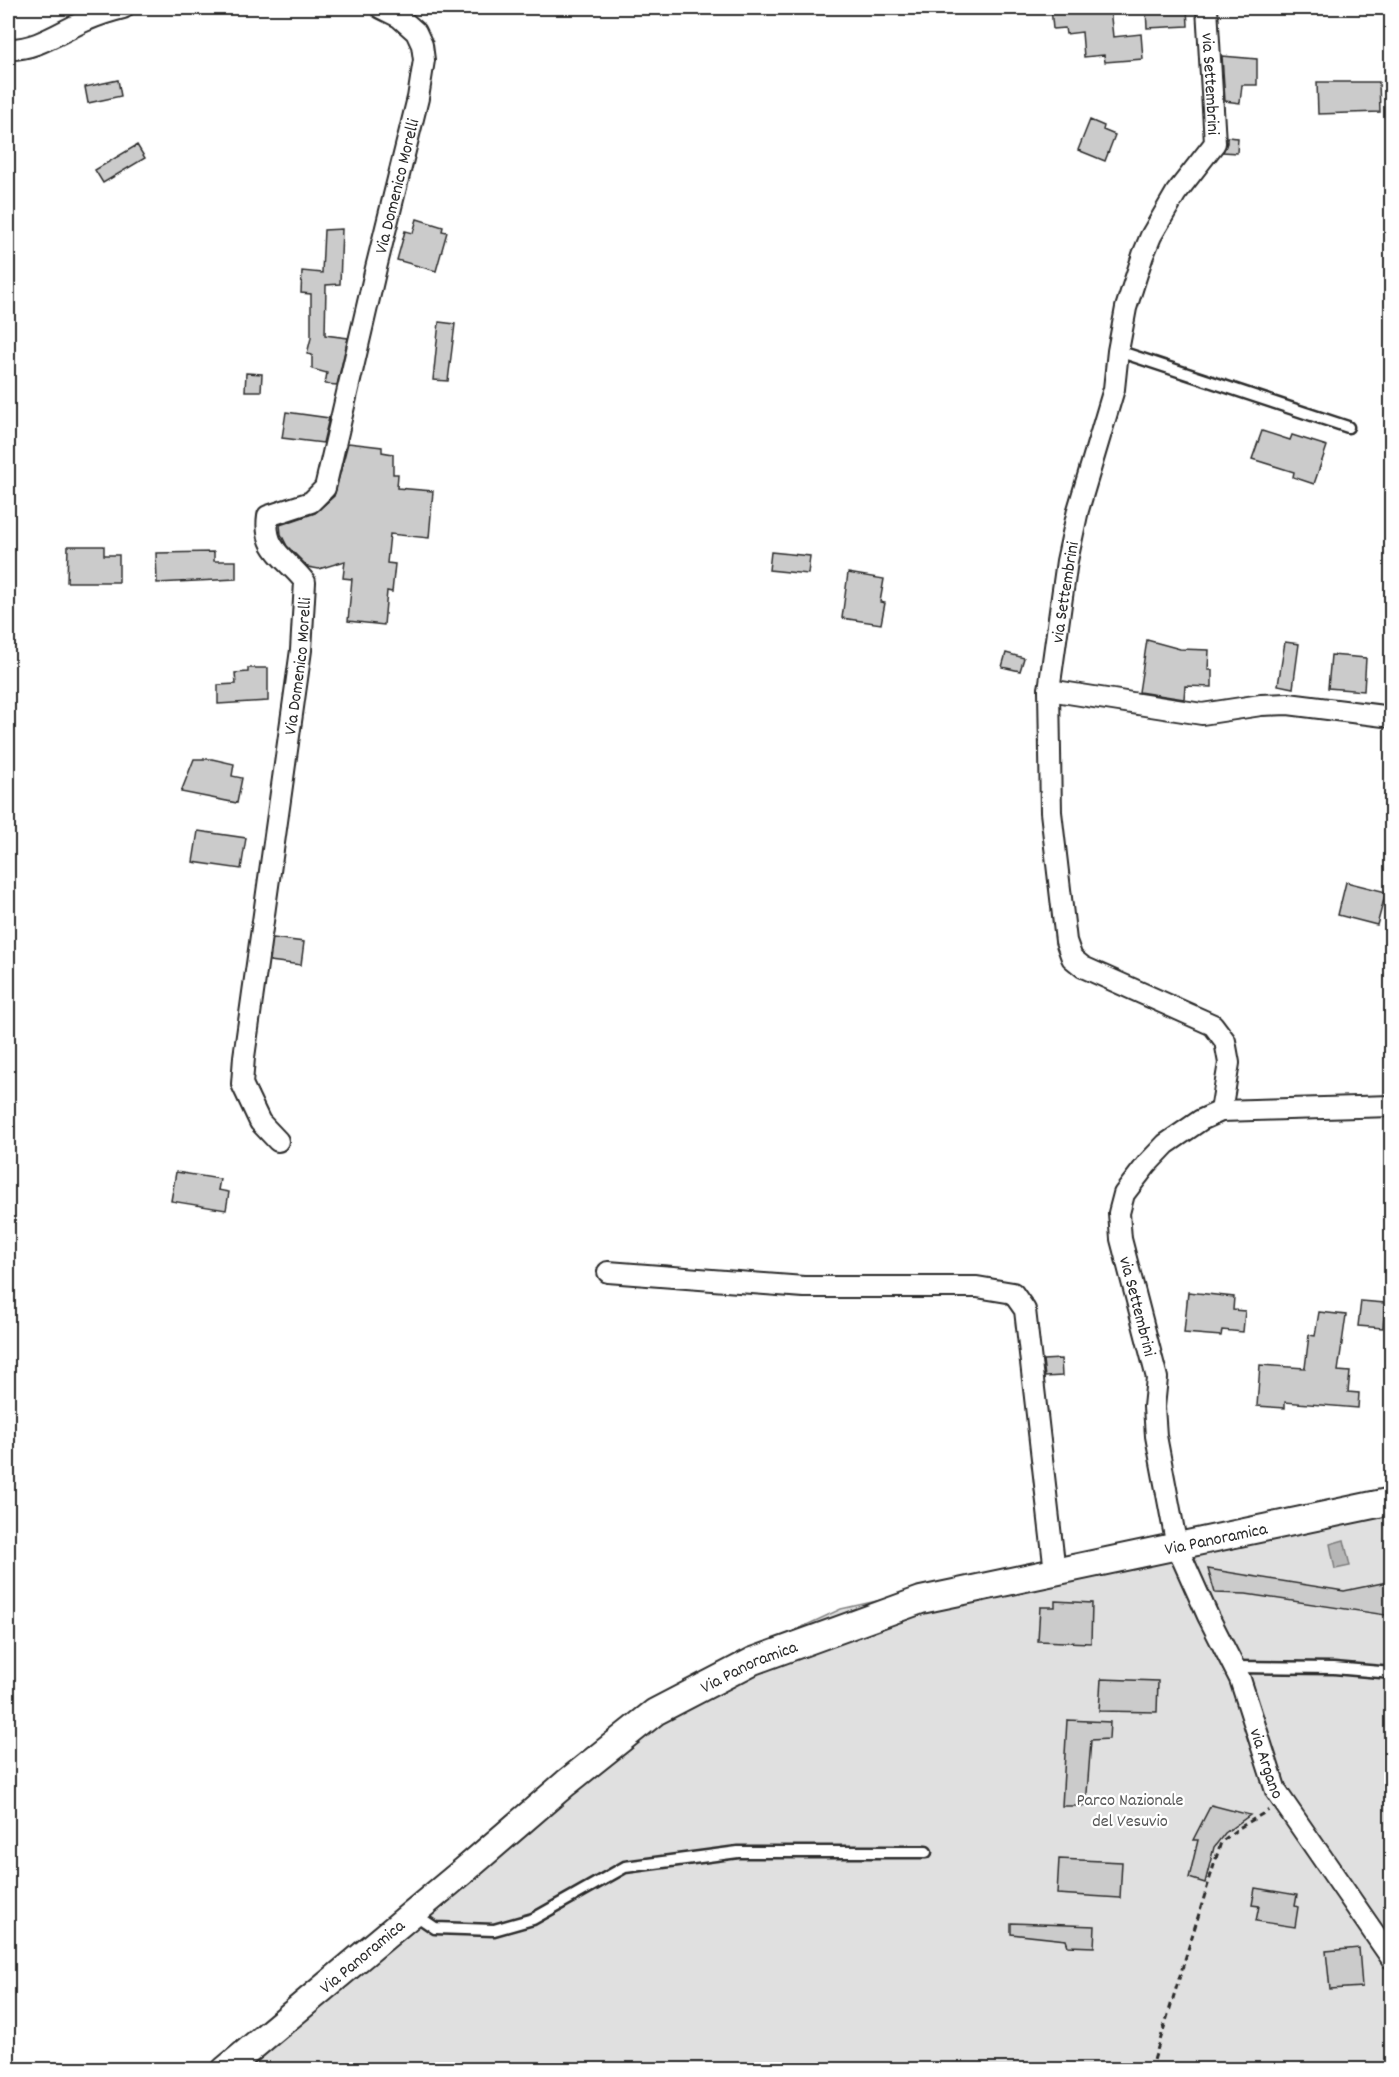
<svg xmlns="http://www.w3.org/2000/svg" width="1399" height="2077" viewBox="0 0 1399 2077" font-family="Dekko,sans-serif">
<rect width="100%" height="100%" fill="#fff"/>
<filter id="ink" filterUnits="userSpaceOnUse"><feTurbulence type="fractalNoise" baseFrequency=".0167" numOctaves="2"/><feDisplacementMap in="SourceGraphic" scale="12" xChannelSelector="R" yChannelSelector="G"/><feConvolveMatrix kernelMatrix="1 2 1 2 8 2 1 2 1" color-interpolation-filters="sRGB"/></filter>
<g filter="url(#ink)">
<!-- green -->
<path fill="#e0e0e0" stroke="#868686" stroke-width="1.5" d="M1391,1488v581l-1180,1 324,-279 155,-112 151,-70 469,-105z"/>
<!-- water -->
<path fill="#b6b6b6" stroke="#7e7e7e" stroke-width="1.5" d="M1344,1540l6,26 -15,3 -5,-25z"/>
<!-- building -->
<path fill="#cbcbcb" stroke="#2b2b2b" stroke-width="1.5" d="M1051,8h59l3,29 28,-3 2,25 -38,3 -1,-7 -20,2 -2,-25 -16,2 -1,-6 -12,1z
M1146,8h41l1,18 -41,2z
M1222,56l35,3v26h-15l-2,18 -15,-2z
M118,80l3,16 -33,7 -3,-16z
M1317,82h62l1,30 -62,2z
M1090,120l14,6 -1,4 12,5 -10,26 -27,-11z
M1227,137l11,1 -1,15 -14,-1 4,-9z
M137,145l8,13 -42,25 -8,-13z
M417,219l26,8 -1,4 5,1 -11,39 -39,-11 8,-29 8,2z
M342,229l-2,55 -14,1 -1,50 23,3 -11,47 -12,-1 2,-11 -15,-4v-14l-5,-1 4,-16v-44l-10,-1 1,-22 20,2 2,-43z
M439,322l16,2 -7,57 -15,-1z
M246,373l16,1 -1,17h-16z
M286,412l43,6 -6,25 -41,-5z
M1262,431l28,9 2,-5 35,11 -13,38 -21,-7 1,-5 -42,-13z
M348,443l34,4v5l11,2v20h5l-1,14 36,3 -4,47 -39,-4 -3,29 8,1 -3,28 -5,-1 -3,34 -36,-4 4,-42 -9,-1 2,-17 -26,8 -11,-2 -21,-21 -6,-12 -1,-9 35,-12 19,-17z
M68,546h36v9h15v27h-52z
M214,552v9h22v18l-79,4 -1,-30z
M771,552l39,4 -2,18 -39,-4z
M848,573l36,6 -4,23 5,1 -4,21 -39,-6z
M1147,640l33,9 29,1 -1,20h4v17l-27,-1 -1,13 -45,-7z
M1285,642l14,2 -6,44 -15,-3z
M1006,653l18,5 -4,13 -18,-4z
M1331,655l35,3 -2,33 -36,-3z
M248,668h20v33l-50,3v-19l18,-1 -1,-11 13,-1z
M194,759h18l22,5 -2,12 10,2 -5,25 -56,-11z
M198,831l48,7 -5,31 -48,-7z
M1346,882l40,10 -9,33 -39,-10z
M273,938l31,4 -3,23 -31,-4z
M176,1172l44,7 -2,11 11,2 -3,18 -55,-9z
M1188,1292l46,5 -1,13 12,1 -2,21 -21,-2 -1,6 -37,-3z
M1361,1301l24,2 -2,25 -25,-2z
M1319,1312l27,3 -8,56 12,1 -2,20 11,1 -1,15 -73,-6v6l-28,-2 3,-41 45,3 4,-33 6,1z
M1061,1359l1,17 -17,1 -2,-17z
M1208,1569l136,22 48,-10v35l-146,-22 -31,-1z
M1055,1601l37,2 -1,40 -53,-2 2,-34h15z
M1101,1679l57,2 -1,31 -58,-1z
M1067,1720l43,2 -1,17 -18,1 -5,66h-24z
M1211,1805l39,10 -25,18 -11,14 -9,36 -16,-5 9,-38h-5z
M1059,1859l63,3 -2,36 -63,-4z
M1255,1888l42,7 -2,11 3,1 -3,20 -39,-6 3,-15 -7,-1z
M1011,1923l84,3 -1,21 -26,-1 -2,-6 -55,-6z
M1359,1948l3,39 -32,2 -4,-38z"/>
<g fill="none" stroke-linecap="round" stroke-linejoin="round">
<!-- service casing -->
<g stroke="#2b2b2b" stroke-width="15">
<path id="service" d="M1118,351l230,76
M1234,1667l100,1 58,5
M413,1913l22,15 59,2 39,-11 92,-52 113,-15h188"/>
</g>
<!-- minor casing -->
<g stroke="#2b2b2b" stroke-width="24">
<g id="minor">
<path id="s1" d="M1207,8l8,135 -39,50 -25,43 -8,19 -17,53 -8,43 -4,38 -36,121 -11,51 -18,129 2,122 15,129 6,17 11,9 130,58 12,16 4,22 -8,48"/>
<path d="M8,49c29,1 53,-18 79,-29 11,-5 24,-9 36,-12"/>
<path d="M1049,690l153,24 59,-9 27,-1 104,13"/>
<path id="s2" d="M1392,1106l-171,5 -20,9 -35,24 -19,20 -23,30 -5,19 2,26 36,139 -3,29 2,29 21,111 31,69 32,63 36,112 116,168"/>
<path id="s3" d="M278,1141l-18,-19 -18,-38 2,-27 57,-407 4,-68c-18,-24 -42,-31 -37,-66l43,-14 14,-14 51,-220 42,-170 6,-38 -2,-15 -6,-13 -17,-15 -18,-9"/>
<path d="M608,1272l196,15h173l36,6 12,17 30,262"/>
</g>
</g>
<!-- tertiary casing -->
<g stroke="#2b2b2b" stroke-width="30">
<g id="tertiary">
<path id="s4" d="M225,2070l248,-207 93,-80 89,-71 98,-51 168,-61 471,-99"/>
</g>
</g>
<!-- path -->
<path stroke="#2b2b2b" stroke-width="3" stroke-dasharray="6 4.5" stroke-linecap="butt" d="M1151,2070l70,-228 18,-14 30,-18"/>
<!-- service -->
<use href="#service" stroke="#fff" stroke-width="10"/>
<!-- minor -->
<use href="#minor" stroke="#fff" stroke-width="20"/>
<!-- tertiary -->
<use href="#tertiary" stroke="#fff" stroke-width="26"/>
</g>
</g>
<g text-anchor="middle" stroke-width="4.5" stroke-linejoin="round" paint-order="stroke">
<!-- street labels -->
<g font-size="18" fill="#2b2b2b" stroke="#fff">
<text dy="6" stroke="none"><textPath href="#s1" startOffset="76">via Settembrini</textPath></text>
<text dy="6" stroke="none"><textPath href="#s3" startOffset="1029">Via Domenico Morelli</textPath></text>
<text transform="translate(1064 592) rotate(-81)" y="6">via Settembrini</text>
<text dy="6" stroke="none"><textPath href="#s3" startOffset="490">Via Domenico Morelli</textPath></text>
<text dy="6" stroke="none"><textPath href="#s2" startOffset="416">via Settembrini</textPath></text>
<text dy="6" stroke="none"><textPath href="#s4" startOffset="1150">Via Panoramica</textPath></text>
<text dy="6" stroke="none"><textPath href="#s4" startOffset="664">Via Panoramica</textPath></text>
<text dy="6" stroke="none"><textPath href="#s2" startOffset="896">via Argano</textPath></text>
<text dy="6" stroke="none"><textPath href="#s4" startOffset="178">Via Panoramica</textPath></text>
</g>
<!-- park labels -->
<g font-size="18" fill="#585858" stroke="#fff">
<text x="1130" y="1805">Parco Nazionale<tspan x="1130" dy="21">del Vesuvio</tspan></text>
</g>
</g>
<!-- margin -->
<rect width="1399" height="2077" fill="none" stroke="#fff" stroke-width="30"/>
<rect x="15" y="15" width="1369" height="2047" fill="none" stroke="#2b2b2b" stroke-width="2" filter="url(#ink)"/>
</svg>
